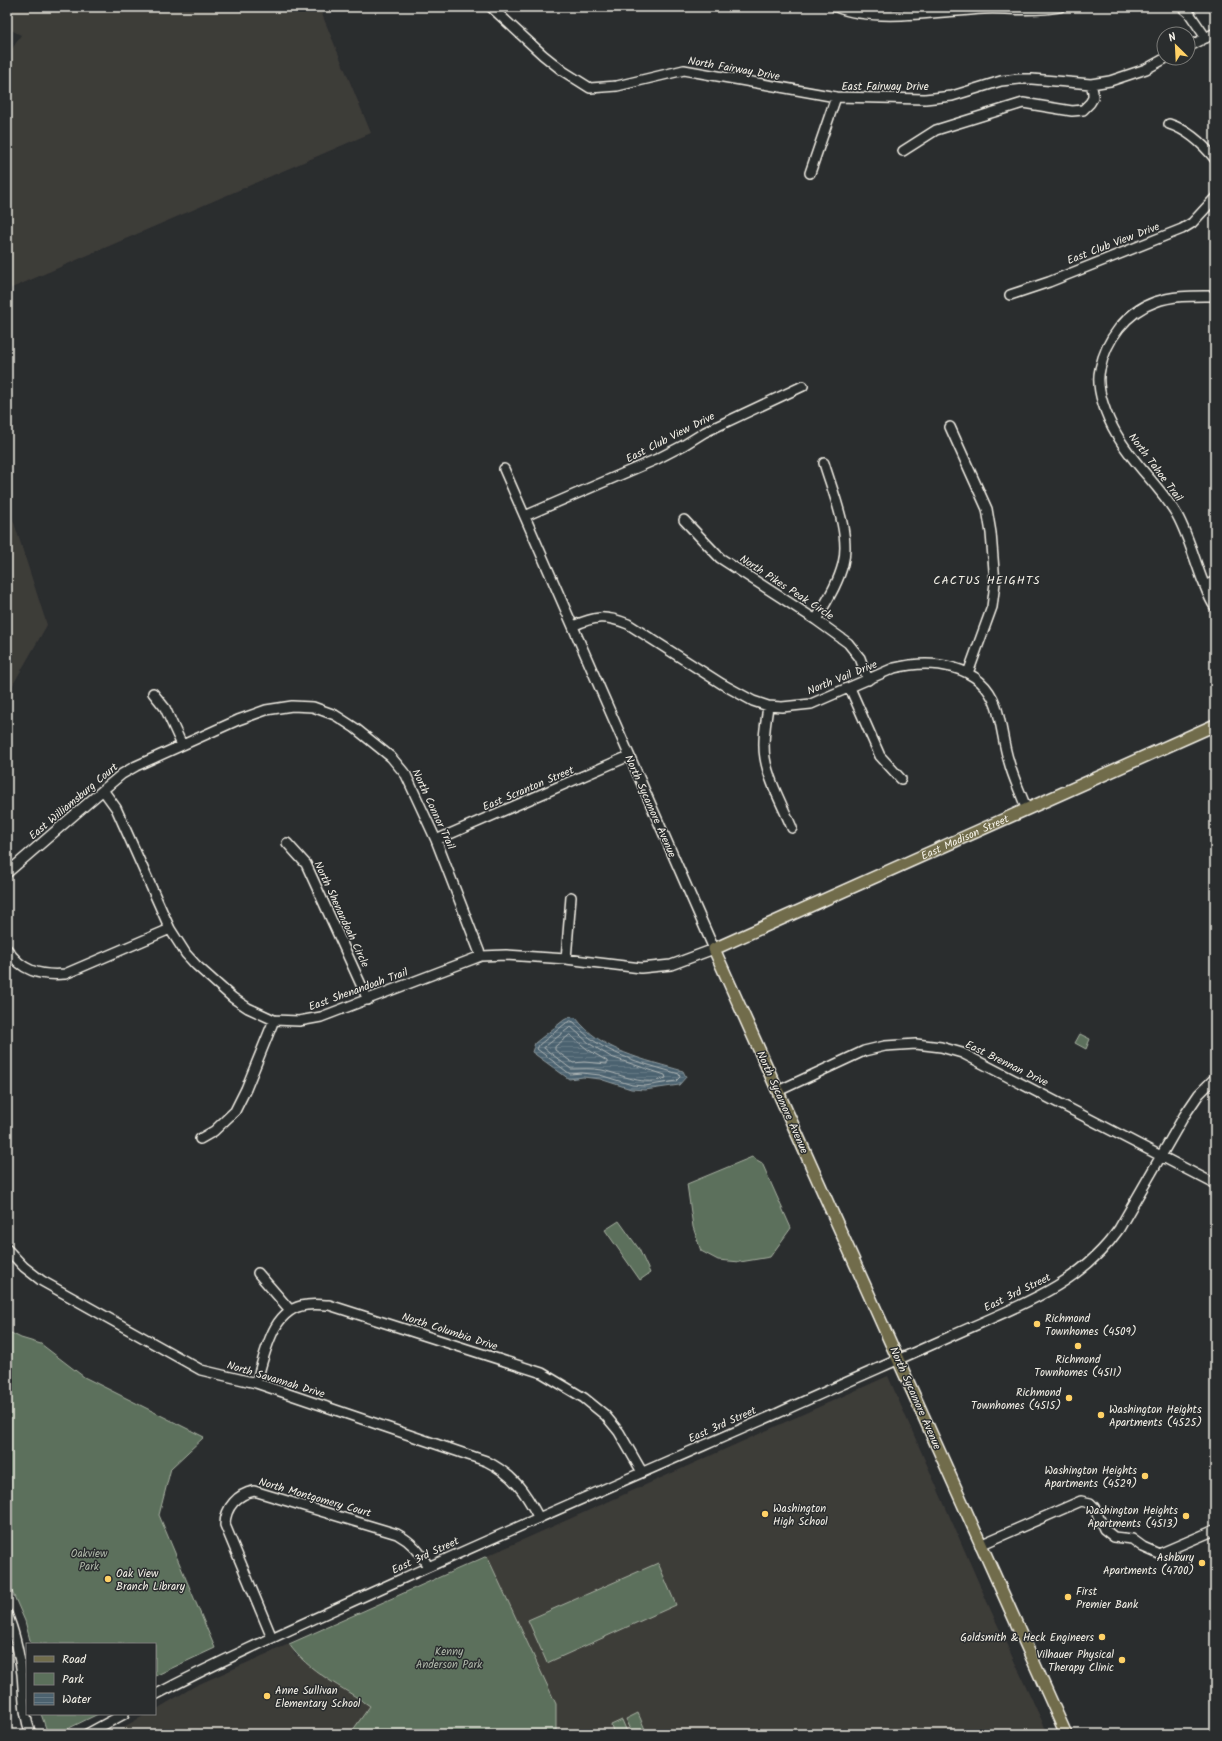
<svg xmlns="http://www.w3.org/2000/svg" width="1222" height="1741" viewBox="0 0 1222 1741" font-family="Kalam,sans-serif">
<defs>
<pattern id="water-rules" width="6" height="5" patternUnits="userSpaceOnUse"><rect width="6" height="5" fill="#4c626f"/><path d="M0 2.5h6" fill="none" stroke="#667984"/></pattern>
</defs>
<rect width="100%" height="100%" fill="#2a2d2e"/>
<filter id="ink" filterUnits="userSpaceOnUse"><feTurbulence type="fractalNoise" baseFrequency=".025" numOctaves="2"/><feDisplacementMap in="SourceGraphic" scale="8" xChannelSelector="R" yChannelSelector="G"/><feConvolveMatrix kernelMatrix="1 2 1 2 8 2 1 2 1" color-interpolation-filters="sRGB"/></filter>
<g filter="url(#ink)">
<!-- built -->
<path fill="#3e3c39" d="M7,7h312l52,126 -364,157v-233l14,-22 -14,-7z
M7,501l40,124 -40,70z
M888,1376l104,237 56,121h-492v-30l-69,-148z
M289,1644l6,10 14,12 62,40 -21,28h-239l36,-20h8v-4l40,-24z"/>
<!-- green -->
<path fill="#5b705b" stroke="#a8b0a2" d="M1080,1034l10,5 -4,10 -11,-6z
M752,1157l10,6 29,65 -21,29 -30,5 -22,-2 -17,-9 -8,-24 -6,-43z
M619,1221l20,28 11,24 -10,7 -35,-50z
M7,1331l14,7 20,6 43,33 120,60 -33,31 -12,47 56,133 -60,28v-32h-124l-6,-23 -18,-41z
M487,1556l69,148v30h-206l20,-28c-26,-18 -63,-35 -81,-62z
M658,1563l18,42 -129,58 -19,-43z
M638,1713l9,21h-14l-7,-15z
M41,1714h57l-41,20h-9z
M622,1720l6,14h-14l-3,-9z"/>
<!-- water -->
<path fill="url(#water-rules)" stroke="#8f9b9f" d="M570,1017l6,1c25,33 69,42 107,53l3,6 -7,8 -34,5 -14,-1 -31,-10 -17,-2 -14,2 -37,-27 3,-9 29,-23z"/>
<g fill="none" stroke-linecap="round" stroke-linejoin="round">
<!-- shore -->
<path stroke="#b1b8b8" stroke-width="1" d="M571,1021l3,1c25,32 69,41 105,52l1,3 -4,4 -31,5 -13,-1 -32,-10 -18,-2 -12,1 -33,-25 2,-4 27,-22z
M571,1027l19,17 21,13 54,18 1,3c-22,9 -43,-3 -64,-8 -10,-2 -20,-1 -31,-1l-27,-21z
M570,1035l17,14 20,12v3l-23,-2 -11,1 -18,-13v-3z"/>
<!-- minor casing -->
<g stroke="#f4f1e8" stroke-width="12">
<path id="minor" d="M491,7l52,48 20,16 27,17 27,-2 67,-16 152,27 89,2 27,-3 49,-15 18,-2h13l59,5 19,-3 36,-12 20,-11
M836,7c40,16 105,4 148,2 25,-1 52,3 76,-2
M1182,7l7,6 17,25
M1188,47l27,-14
M1169,124c19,6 34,20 46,35
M903,151l33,-21 87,-27 49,8 11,-1 7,-7 3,-5v-6l-2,-8
M810,173l26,-76
M1010,295l39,-13 133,-53 10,-6 23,-25
M1215,296c-20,0 -41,-1 -60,6 -29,10 -49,38 -55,67 -5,20 7,49 17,66 16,29 43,51 60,80 11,20 17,43 25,64 4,9 7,20 13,28
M950,427l37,82 4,24 4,50 -3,24 -24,66
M525,516l132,-57 27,-14 21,-13 98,-46
M684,520l36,38 96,62 32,23 12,15 8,22
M1205,586l10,-5
M816,620c10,-18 22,-36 27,-56 8,-30 -10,-71 -19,-101
M573,626c22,-10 32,-11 55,-2l94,60 31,17 15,5 14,1 29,-3 83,-36c36,-9 87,-5 102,38 6,18 7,38 13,56 4,16 12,31 17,46
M850,688l30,68 21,23
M153,693l12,15 17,37
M768,706c-2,17 -6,35 -3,52 4,24 18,48 27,70
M103,790l13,18 54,121 16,25 10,11 37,33 15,10 26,12 25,1 22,-4 160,-61 25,-1 60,4 75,9 30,-3 43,-16 -210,-480
M436,840l193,-84
M287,843l19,21 62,136
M7,873l96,-83 19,-16 14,-8 102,-46 28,-10 26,-4 21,1 22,8 20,13 36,29 15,18 30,65 45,116
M7,949c14,22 33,27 58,25l105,-45
M566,959l5,-62
M778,1091l86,-40 21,-5 31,-2 25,3 21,6 253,131
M200,1139l14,-8 21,-20 11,-22 28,-69
M7,1249l17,18 18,14 159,89 55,13 230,78c28,14 39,31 53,57
M258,1273l32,37
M256,1383c9,-27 15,-75 51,-78 7,-1 15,0 22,0l213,68 42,25 21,17 14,17 23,40
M980,1545l101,-44 9,2 4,4 10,22 10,8 18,2 11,8 16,7 56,-24
M7,1614c8,19 12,39 15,60 2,21 1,40 9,60
M272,1638l-47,-113c0,-18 13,-31 29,-34l143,43c15,8 24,18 31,33
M155,1695c78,-41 159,-76 240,-113 126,-57 253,-112 381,-168 57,-26 115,-51 173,-77 63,-29 129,-49 170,-108l65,-113 15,-22 16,-16
M87,1734l37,-20"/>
</g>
<!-- major casing -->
<g stroke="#f4f1e8" stroke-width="14">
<g id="major">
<path id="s1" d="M1066,1734l-352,-785 501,-224"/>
</g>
</g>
<!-- minor -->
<use href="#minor" stroke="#2a2d2e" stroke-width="9"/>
<!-- major -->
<use href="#major" stroke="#716c4b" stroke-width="11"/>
</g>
</g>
<!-- markers -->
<g fill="#ffd166" stroke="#2a2d2e" stroke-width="1.5">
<circle cx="1037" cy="1324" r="4"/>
<circle cx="1078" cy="1346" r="4"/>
<circle cx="1069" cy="1398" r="4"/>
<circle cx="1101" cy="1415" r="4"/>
<circle cx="1145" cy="1476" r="4"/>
<circle cx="765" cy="1514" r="4"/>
<circle cx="1186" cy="1516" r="4"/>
<circle cx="1202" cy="1563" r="4"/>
<circle cx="108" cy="1579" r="4"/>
<circle cx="1068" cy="1597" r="4"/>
<circle cx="1102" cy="1637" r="4"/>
<circle cx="1122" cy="1660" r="4"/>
<circle cx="267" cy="1696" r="4"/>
</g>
<g text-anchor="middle" stroke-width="3" stroke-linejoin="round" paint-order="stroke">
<!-- street labels -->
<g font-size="11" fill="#f4f1e8" stroke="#2a2d2e">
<text transform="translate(734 68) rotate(10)" y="4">North Fairway Drive</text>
<text x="885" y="90">East Fairway Drive</text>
<text transform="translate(1113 243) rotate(-21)" y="4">East Club View Drive</text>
<text transform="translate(670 437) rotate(-27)" y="4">East Club View Drive</text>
<text transform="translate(1156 467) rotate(53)" y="4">North Tahoe Trail</text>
<text transform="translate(787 587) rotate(33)" y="4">North Pikes Peak Circle</text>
<text transform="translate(842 677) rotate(-22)" y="4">North Vail Drive</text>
<text transform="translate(528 788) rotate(-23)" y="4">East Scranton Street</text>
<text transform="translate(73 801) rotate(-40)" y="4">East Williamsburg Court</text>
<text transform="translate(651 806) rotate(66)" y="4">North Sycamore Avenue</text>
<text transform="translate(434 809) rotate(65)" y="4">North Connor Trail</text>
<text dy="4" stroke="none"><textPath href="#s1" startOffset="1135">East Madison Street</textPath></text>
<text transform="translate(342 914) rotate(65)" y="4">North Shenandoah Circle</text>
<text transform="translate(358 989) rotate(-20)" y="4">East Shenandoah Trail</text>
<text transform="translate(1007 1063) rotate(26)" y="4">East Brennan Drive</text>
<text transform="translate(783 1102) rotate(66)" y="4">North Sycamore Avenue</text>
<text transform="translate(1017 1292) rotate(-26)" y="4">East 3rd Street</text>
<text transform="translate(450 1331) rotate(18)" y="4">North Columbia Drive</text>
<text transform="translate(276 1379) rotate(17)" y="4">North Savannah Drive</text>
<text transform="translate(916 1398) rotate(66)" y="4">North Sycamore Avenue</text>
<text transform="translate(722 1424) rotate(-24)" y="4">East 3rd Street</text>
<text transform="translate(315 1497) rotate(16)" y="4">North Montgomery Court</text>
<text transform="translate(425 1555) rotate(-25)" y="4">East 3rd Street</text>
</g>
<!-- poi labels -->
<g font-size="11" fill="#f4f1e8" stroke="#2a2d2e" text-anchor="start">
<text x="1045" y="1322">Richmond<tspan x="1045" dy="13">Townhomes (4509)</tspan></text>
<text x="1078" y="1363" text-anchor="middle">Richmond<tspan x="1078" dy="13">Townhomes (4511)</tspan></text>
<text x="1061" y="1396" text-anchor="end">Richmond<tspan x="1061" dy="13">Townhomes (4515)</tspan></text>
<text x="1109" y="1413">Washington Heights<tspan x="1109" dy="13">Apartments (4525)</tspan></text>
<text x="1137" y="1474" text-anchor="end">Washington Heights<tspan x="1137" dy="13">Apartments (4529)</tspan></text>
<text x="773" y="1512">Washington<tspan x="773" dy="13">High School</tspan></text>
<text x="1178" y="1514" text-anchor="end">Washington Heights<tspan x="1178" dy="13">Apartments (4513)</tspan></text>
<text x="1194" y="1561" text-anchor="end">Ashbury<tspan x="1194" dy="13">Apartments (4700)</tspan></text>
<text x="116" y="1577">Oak View<tspan x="116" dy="13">Branch Library</tspan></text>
<text x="1076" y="1595">First<tspan x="1076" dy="13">Premier Bank</tspan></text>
<text x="1094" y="1641" text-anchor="end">Goldsmith &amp; Heck Engineers</text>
<text x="1114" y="1658" text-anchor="end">Vilhauer Physical<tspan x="1114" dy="13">Therapy Clinic</tspan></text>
<text x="275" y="1694">Anne Sullivan<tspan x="275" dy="13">Elementary School</tspan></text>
</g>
<!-- park labels -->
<g font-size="11" fill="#afb7a9" stroke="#2a2d2e">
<text x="89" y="1557">Oakview<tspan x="89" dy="13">Park</tspan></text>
<text x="449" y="1655">Kenny<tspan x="449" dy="13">Anderson Park</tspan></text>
</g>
<!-- neighbourhood labels -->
<g font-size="12" letter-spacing="1" fill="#f4f1e8" stroke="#2a2d2e">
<text x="987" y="584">CACTUS HEIGHTS</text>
</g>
</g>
<!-- margin -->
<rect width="1222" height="1741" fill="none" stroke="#2a2d2e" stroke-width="24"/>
<rect x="12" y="12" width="1198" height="1717" fill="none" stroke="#f4f1e8" stroke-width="1.5" filter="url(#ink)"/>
<!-- legend -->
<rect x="26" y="1643" width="130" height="72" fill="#2a2d2e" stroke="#7b7b78"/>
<rect x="34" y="1656" width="20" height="6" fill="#716c4b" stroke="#7b7b78"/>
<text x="62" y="1663" font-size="12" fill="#f4f1e8">Road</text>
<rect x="34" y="1673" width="20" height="12" fill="#5b705b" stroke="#7b7b78"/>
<text x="62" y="1683" font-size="12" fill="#f4f1e8">Park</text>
<rect x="34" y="1693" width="20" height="12" fill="url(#water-rules)" stroke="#7b7b78"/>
<text x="62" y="1703" font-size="12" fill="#f4f1e8">Water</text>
<!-- north arrow -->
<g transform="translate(1176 46) rotate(336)"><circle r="19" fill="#2a2d2e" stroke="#7b7b78"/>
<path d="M0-3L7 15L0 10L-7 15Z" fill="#ffd166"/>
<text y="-6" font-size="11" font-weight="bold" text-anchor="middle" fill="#f4f1e8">N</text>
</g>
</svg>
